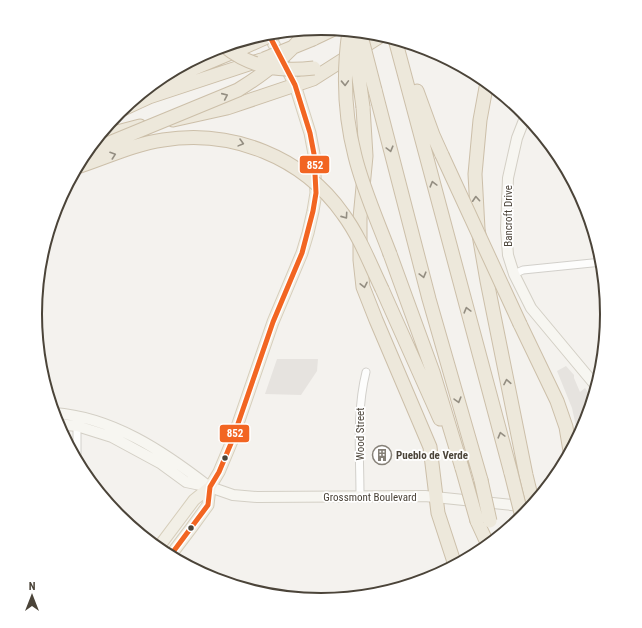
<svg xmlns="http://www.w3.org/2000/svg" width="642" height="628" viewBox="0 0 642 628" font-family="'Roboto Condensed',sans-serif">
<rect width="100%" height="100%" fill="#f4f2ee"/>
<!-- parking -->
<path fill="#e6e3df" d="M277,359h41l-1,12 -16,24 -36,-1z
M566,366l8,9v3l6,14 5,-4 8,11 -8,25 -7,12 -6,-28 -15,-37z"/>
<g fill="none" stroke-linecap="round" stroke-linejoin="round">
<!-- street casing -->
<g stroke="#d2d0cb" stroke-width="9">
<path id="street" d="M514,274l9,-4 79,-8
M77,426v36
M360,496c0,-41 -4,-84 6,-124"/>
</g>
<!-- secondary casing -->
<g stroke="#d3cfc5" stroke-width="12">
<path id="secondary" d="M526,115l-9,23 -9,40 -2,51 2,26 6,19 17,34 65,78
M54,413c58,4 109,38 154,73
M57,424l20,2 35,11 48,26 26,19 24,5 23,8 24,2 168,-1 106,11"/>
</g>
<!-- primary casing -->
<g stroke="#d6cebb" stroke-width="13">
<path id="primary" d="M158,548l36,-48 16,-13
M170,556l22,-29 16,-22 2,-18 9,-15 13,-31 41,-119 29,-69 6,-20 5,-22 3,-18 -1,-18 -1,-21 -4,-21 -15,-48 -27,-52"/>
</g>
<!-- highway casing -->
<g stroke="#ccbfa9" stroke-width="15">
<path id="highway" d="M313,39l21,-10
M395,39l116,434
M487,82l-7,38 -5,54 3,55 9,52 39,194 7,29
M149,87l89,-37
M375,90l54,209 52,181
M417,91l16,44 9,20
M363,107l3,49 -6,62v42l3,27 13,33 54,127 8,66 17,52
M123,109l26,-12 112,-37
M173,120l54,-12 86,-29 69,-44
M98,137l42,-11
M390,254l43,118 29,96
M382,289l58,130
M520,324l37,77 9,26 4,24
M477,521l11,24"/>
</g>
<!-- street -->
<use href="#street" stroke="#fdfdfc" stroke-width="7"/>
<!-- secondary -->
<use href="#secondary" stroke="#f7f6f1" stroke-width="10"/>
<!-- primary -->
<use href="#primary" stroke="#f2efe6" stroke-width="11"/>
<!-- highway -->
<use href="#highway" stroke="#ede8db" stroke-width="13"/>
<!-- highway-bridge casing -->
<g stroke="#ccbfa9" stroke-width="15" stroke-linecap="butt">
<path id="highway-bridge" d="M349,31c-6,42 -5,83 6,125 8,33 23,66 35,98
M360,32l15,58
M353,35l10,72
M224,46c27,22 57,26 90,22
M238,50l40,-18
M264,59l49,-20
M85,153l153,-63c26,-16 52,-35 70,-61
M442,155l78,169
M77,167c28,-9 57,-23 86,-27 69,-11 140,17 180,74 17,23 27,50 39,75
M462,468l15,53
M511,473l11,44
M481,480l9,41"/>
</g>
<!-- highway-bridge -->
<use href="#highway-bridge" stroke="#ede8db" stroke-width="13"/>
<!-- bus-1 casing -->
<g stroke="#fff" stroke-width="8">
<path id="bus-1" d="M170,556l38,-51 2,-18 9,-15 13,-31 41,-119 29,-69 11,-42 3,-18 -2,-39 -4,-21 -15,-48 -27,-52"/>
</g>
<!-- bus-1 -->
<use href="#bus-1" stroke="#f26522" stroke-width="5"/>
</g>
<!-- one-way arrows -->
<defs><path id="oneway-chevron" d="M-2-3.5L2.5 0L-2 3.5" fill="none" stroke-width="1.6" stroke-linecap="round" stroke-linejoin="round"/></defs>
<g stroke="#948e82">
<use href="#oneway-chevron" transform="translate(345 83) rotate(88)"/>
<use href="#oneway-chevron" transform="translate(225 96) rotate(-24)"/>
<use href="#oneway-chevron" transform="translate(241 143) rotate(15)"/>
<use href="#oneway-chevron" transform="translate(390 149) rotate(75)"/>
<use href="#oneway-chevron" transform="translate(113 155) rotate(-19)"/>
<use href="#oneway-chevron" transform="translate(433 184) rotate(-105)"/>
<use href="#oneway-chevron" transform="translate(476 199) rotate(-94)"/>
<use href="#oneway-chevron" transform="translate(345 216) rotate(55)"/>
<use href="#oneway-chevron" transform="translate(423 275) rotate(75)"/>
<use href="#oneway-chevron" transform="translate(364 285) rotate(78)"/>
<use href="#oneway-chevron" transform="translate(467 310) rotate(-105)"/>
<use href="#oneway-chevron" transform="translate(507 382) rotate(-101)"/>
<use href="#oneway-chevron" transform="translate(458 400) rotate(74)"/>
<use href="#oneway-chevron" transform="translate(501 435) rotate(-105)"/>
</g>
<!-- icons -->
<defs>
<g id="building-ring" transform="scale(1)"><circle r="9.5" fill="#fff" stroke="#868178" stroke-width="1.5"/><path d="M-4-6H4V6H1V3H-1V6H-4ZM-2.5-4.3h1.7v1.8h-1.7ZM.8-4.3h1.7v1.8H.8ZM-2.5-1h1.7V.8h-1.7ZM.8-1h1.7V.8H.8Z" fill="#868178"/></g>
</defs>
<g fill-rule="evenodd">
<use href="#building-ring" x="382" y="455"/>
</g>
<!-- markers -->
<g fill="#4b4439" stroke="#fff" stroke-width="1.5">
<circle cx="225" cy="458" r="3.5"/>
<circle cx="191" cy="528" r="3.5"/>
</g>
<g text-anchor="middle" stroke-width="3.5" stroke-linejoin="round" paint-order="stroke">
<!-- street labels -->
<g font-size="11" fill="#4b4439" stroke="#fff">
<text transform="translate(508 216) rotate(-90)" y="4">Bancroft Drive</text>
<text transform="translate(360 434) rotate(-90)" y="4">Wood Street</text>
<text x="370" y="501">Grossmont Boulevard</text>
</g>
<!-- poi labels -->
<g font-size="11" font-weight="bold" fill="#4b4439" stroke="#fff" text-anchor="start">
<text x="396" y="459">Pueblo de Verde</text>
</g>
</g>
<!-- crop -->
<path d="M0 0H642V628H0ZM42 314a279 279 0 1 1 558 0a279 279 0 1 1-558 0Z" fill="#fff" fill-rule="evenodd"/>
<path fill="none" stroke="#4b4439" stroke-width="2" d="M42 314a279 279 0 1 1 558 0a279 279 0 1 1-558 0Z"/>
<g stroke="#fff" stroke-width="1.5">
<rect x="299" y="155" width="31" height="19" rx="4" fill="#f26522"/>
<rect x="219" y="424" width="31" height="19" rx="4" fill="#f26522"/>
</g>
<g font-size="11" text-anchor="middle" font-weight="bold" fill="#fff">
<text x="315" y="169">852</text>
<text x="235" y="437">852</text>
</g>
<!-- north arrow -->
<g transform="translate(32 596)" stroke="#ffffff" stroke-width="3" paint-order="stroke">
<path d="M0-3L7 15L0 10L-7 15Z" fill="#4b4439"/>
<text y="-6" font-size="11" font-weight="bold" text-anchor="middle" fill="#4b4439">N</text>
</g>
</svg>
